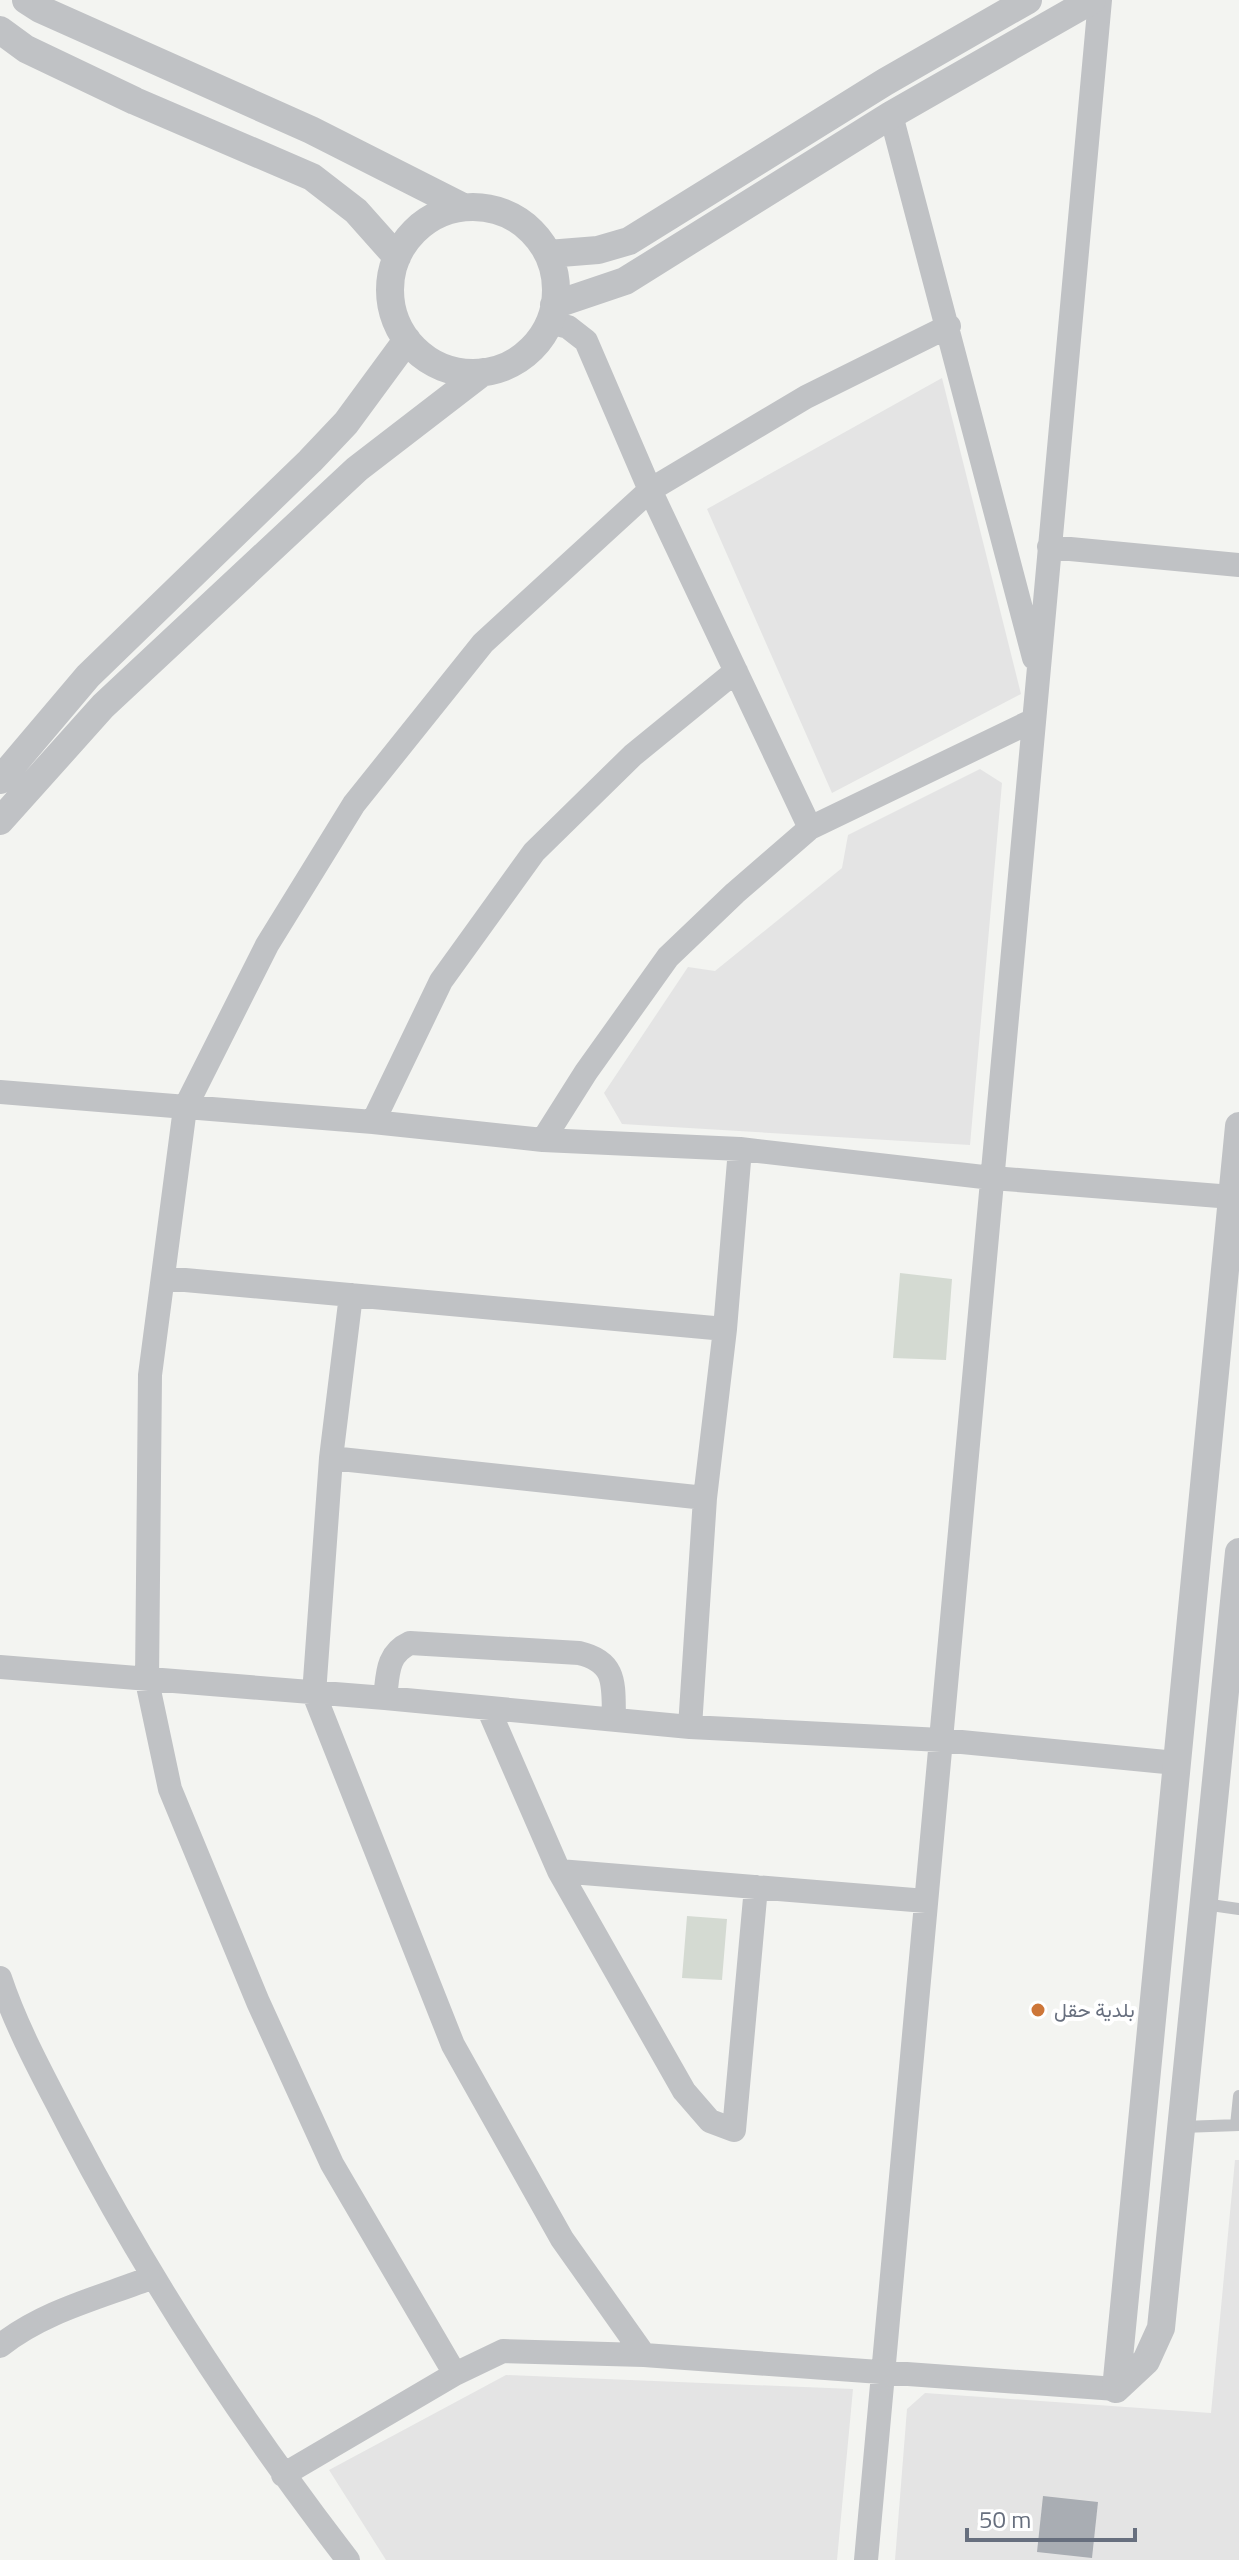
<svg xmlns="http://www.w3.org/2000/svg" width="1239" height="2560" viewBox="0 0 1239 2560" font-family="'Titillium Web',Vazirmatn,sans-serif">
<rect width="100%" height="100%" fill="#f3f4f1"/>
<!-- built -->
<path fill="#e4e4e4" d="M942,378l79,316 -189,99 -125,-284z
M980,769l22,14 -32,362 -348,-21 -18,-31 84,-126 27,4 127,-103 6,-33z
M1235,2160h4v400h-344l12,-151 18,-16 286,20z
M506,2375l347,14 -16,171h-451l-57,-90z"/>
<!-- green -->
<path fill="#d4dad2" d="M900,1273l52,6 -6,81 -53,-2z
M687,1916l40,3 -5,61 -40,-2z"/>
<!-- building -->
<path fill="#a9adb3" d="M1043,2496l55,6 -6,56 -55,-6z"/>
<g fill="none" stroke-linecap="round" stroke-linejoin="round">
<!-- service -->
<path stroke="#c0c2c5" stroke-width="12" d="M1204,1904l35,5
M1236,2125l3,-29
M1182,2127l57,-2"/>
<!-- minor -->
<path stroke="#c0c2c5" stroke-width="24" d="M891,115l143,543
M549,322l19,5 18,14 64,149 160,338
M1049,547l190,18
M0,1092l373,30 170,18 197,9 252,29 240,19
M373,1122l68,-141 93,-129 99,-97 103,-84
M543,1140l43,-68 82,-115 67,-64 75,-65 224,-108
M163,1278l562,51
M351,1295l-20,163 374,40
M331,1458l-17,236 139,351 109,194 82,116
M0,1667l385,31 305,29 251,13 235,23
M385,1698c3,-23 1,-44 25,-55l169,10c39,9 34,33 35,66
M488,1708l71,163 125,220 26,30 24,9 22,-243
M690,1727l15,-229 20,-169 15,-180
M559,1871l367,30
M0,1978c18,54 46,103 72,154 79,151 172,293 276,428
M0,2346c43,-35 102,-49 153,-69
M455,2374l-123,-210 -74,-162 -88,-213 -23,-108 3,-306 35,-267 82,-163 87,-141 129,-161 167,-153 156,-93 143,-71
M283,2475l172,-101 48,-23 141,4 472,34
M866,2560l234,-2560"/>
<!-- tertiary -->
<path stroke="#c0c2c5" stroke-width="28" d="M26,0l14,9 271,121 152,77
M0,30l26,19 109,52 177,76 44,34 41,46
M390 290a83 83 0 1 1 166 0a83 83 0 1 1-166 0Z
M548,254l50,-4 31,-9 256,-159 143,-82
M554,305l71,-24 266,-166 201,-115
M0,780l88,-104 222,-215 36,-38 61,-83
M0,821l103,-115 254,-237 126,-97
M1116,2389l123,-1263
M1116,2389l30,-28 15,-33 78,-776"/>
</g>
<!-- markers -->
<circle fill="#cd7638" stroke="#fff" stroke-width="3" cx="1038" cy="2010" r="8"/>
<g text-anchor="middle" stroke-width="8" stroke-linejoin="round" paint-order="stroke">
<!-- poi labels -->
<g font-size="20" fill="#676f7e" stroke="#fff" text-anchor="start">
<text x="1054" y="2017">بلدية حقل</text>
</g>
</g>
<!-- scale -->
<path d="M967 2528v12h168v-12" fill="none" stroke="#676f7e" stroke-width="4"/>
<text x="979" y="2528" font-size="24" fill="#676f7e" stroke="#ffffff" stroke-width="6" paint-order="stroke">50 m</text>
</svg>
